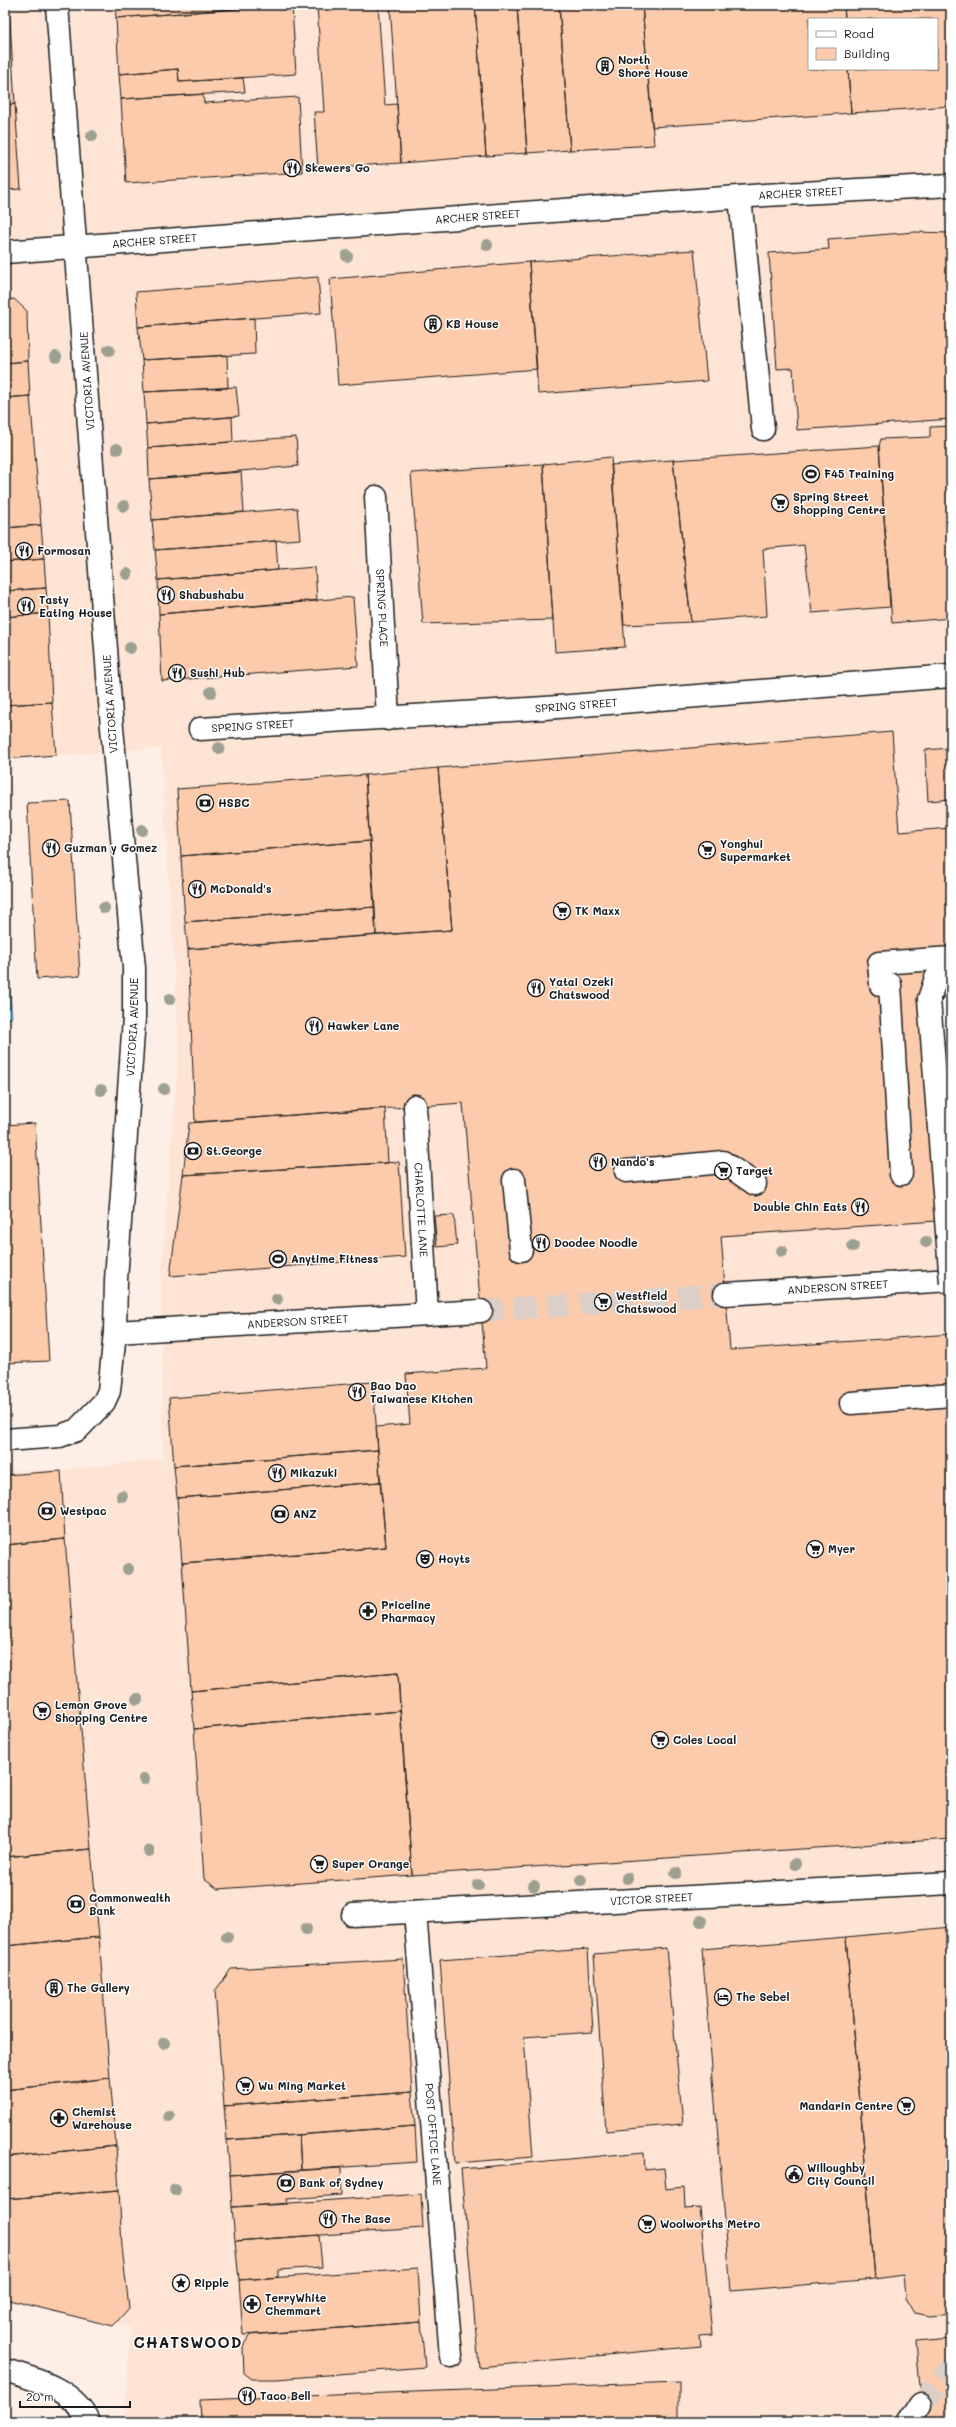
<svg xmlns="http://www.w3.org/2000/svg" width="956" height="2427" viewBox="0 0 956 2427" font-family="Mali,sans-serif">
<rect width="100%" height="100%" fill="#feefe6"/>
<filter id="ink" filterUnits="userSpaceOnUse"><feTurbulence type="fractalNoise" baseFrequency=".025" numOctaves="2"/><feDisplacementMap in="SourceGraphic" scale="8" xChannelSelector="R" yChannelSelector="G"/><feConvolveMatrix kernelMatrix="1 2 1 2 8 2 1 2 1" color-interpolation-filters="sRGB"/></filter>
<g filter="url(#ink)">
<!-- built -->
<path fill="#fde4d4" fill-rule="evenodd" d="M5,5h946v2417h-827l7,-94 -15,-5 -3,3 -108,-27v-828l63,-2 95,-10 -2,-184 18,-228 -18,-299 -156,11zM809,19h128v50h-128z"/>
<!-- water -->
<path fill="#92d9f4" stroke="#638d9e" d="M5,955h2l5,63h-7z"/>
<!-- building -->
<path fill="#fccbab" stroke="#1c1c1c" d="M5,5h4l6,99 -10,1z
M115,5h128l1,3 -128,10z
M292,5l4,69 -117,8 -1,-13 -59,5 -3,-56z
M317,5h61l7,100 12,-1 4,59 -83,5 -4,-56h10z
M390,5h85l11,151 -85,7z
M475,5h42l10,148 -41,3z
M517,5h42l11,145 -43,3z
M559,5h83l12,140 -84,5z
M642,5h202l1,14h-36v50h39l3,44 -199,14z
M844,5h107v101l-100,7 -3,-44h89v-50h-92z
M178,69l1,13 64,-4 2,14 -124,7 -2,-25z
M203,94l1,9 94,-6 4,75 -176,11 -5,-84z
M15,104l6,85 -16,1v-85z
M915,232l36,1v186l-154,11 -4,-62 -16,1 -8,-116 60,-4 -1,-10z
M694,250l13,131 -169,13 -9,-132z
M529,262l8,107 -199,16 -8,-106z
M318,277l3,36 -183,14 -2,-35z
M14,299l13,12 1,50 -23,2v-63z
M254,318l1,36 -113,6 -4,-33z
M227,355l1,33 -84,4 -2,-32z
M28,361l2,35 -25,2v-35z
M236,387l3,29 -93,8 -2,-32z
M30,396l11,129 -36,3v-130z
M232,417l1,25 -85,6 -2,-24z
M951,426v192l-59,5 -13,-177 2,-7 49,-2v-10z
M296,437l2,29 -149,13 -1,-31z
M879,446l11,161 -78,6 -8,-68 -41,4 4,67 -76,6 -18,-162z
M611,457l14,190 -70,5 -12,-188z
M673,460l18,162 -67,3 -13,-160z
M543,464l10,156 -130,4 -12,-151z
M241,472l3,40 -92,8 -3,-41z
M297,508l3,31 -145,11 -3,-30z
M41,525l3,34 -39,3v-34z
M276,541l2,29 -120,10 -3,-30z
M44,559l2,29 -41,3v-29z
M315,567l2,34 -158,13 -1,-34z
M46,588l2,25 -43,4v-26z
M353,597l5,69 -196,15 -3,-67z
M48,613l4,89 -47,3v-88z
M52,702l4,53 -51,4v-54z
M892,732l7,100 52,-4v392l-230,16 9,114 221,-16v505l-539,36 -14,-202 -207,18 -9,-128 204,-16 -10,-120 34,-3 -4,-50 80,-6 -23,-265 -268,19 -7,-173 264,-19 -14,-162z
M951,748v51l-23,2 -3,-51z
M438,768l14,162 -76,5 -11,-160z
M365,775l5,66 -189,15 -4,-67z
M70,801l10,175 -43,3 -10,-176z
M370,841l5,66 -190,15 -4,-66z
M375,907l1,28 -188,14 -3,-27z
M385,1108l3,55 -205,12 6,-52z
M35,1123l14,238 -44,2v-238z
M399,1162l6,95 -235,19 13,-101z
M454,1215l3,30 -20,2 -3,-31z
M373,1382l5,68 -204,16 -5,-68z
M378,1450l2,32 -203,16 -3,-32z
M61,1471l4,68 -60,6v-70z
M380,1482l6,65 -204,16 -5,-65z
M65,1539l26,310 -86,8v-312z
M398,1673l2,38 -206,18 -3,-38z
M400,1711l12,164 -194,14 -14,-10 -10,-150z
M91,1849l8,88 -94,9v-89z
M951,1927v387l-21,2 -15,-3 -9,-15 -2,-23 -29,4 -29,-342z
M99,1937l11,141 -105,12v-144z
M846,1937l29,342 -144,12 -29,-342z
M666,1948l17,176 -77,7 -12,-177z
M588,1949l5,83 -69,5 9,120 -78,6 -15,-203z
M403,1959l9,133 -188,14 -9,-115 16,-22z
M110,2078l6,68 -111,11v-67z
M412,2092l3,34 -188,14 -3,-34z
M415,2126l2,36 -116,8 -2,-35z
M299,2135l2,35 -71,5 -3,-35z
M116,2146l3,44 -114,9v-42z
M644,2152l1,18 19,-2 2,21 18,-2 1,22 15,-1 12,127 -12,1 1,10 -222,21 -18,-198z
M341,2168l1,27 -55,4 1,5 -56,3 -2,-32z
M119,2190l3,57 7,61 -16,18 -108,-27v-100z
M421,2194l2,34 -188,13 -3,-34z
M319,2235l3,32 -44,3v7l-39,3 -4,-39z
M418,2268l3,54 -178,13 -4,-55z
M421,2322l4,45 -148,12h-25l-8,-6 -1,-27 7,-11z
M951,2339v83h-28l-7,-80z
M679,2382v40h-478l-1,-22z"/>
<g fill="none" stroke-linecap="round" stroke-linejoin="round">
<!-- minor-tunnel -->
<path stroke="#dccfc8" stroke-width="22" stroke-dasharray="22 11" stroke-linecap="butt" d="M481,1311l244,-17
M921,2405l27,-35h3"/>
<!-- minor casing -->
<g stroke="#1c1c1c" stroke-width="25">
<g id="minor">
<path d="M740,197l23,232"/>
<path id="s1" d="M376,497l12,222"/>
<path id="s2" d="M200,729l345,-21 406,-32"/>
<path d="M929,999l7,-21 15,-12"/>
<path d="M951,1007v26"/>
<path id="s3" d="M415,1106l12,208"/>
<path d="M626,1171l97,-9 32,22"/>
<path d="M901,1174l-11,-190 -9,1 -2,-22 72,-5"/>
<path d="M514,1180l7,70"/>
<path id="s4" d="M725,1294l226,-14"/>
<path id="s5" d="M115,1332l366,-21"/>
<path d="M851,1403l100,-8"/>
<path id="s6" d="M5,1440l55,-4 17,-6 27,-28 5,-11 6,-59 1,-52 18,-262v-50l-22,-240 -55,-723"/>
<path id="s7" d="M415,1912l36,444"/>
<path id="s8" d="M353,1915l598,-32"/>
<path d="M5,2370c32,10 69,19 84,52"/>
<path d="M909,2422l12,-17"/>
</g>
</g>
<!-- major casing -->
<g stroke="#1c1c1c" stroke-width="25">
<g id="major">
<path id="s9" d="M5,252l760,-57 186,-10"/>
</g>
</g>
<!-- minor -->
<use href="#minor" stroke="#fff" stroke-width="22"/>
<!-- major -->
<use href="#major" stroke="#fff" stroke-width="22"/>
<!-- minor-bridge casing -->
<g stroke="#1c1c1c" stroke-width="25" stroke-linecap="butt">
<path id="minor-bridge" d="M929,999l22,284"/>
</g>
<!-- minor-bridge -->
<use href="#minor-bridge" stroke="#fff" stroke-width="22"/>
</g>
<!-- trees -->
<g fill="#9ca091">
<circle cx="92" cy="136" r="6"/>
<circle cx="487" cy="245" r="6"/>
<circle cx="347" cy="256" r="6"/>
<circle cx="109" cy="350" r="6"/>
<circle cx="56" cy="357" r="6"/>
<circle cx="117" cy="449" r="6"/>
<circle cx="124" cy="506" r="6"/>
<circle cx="127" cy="574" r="6"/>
<circle cx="130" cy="648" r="6"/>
<circle cx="211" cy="692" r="6"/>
<circle cx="219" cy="748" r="6"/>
<circle cx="142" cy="830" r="6"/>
<circle cx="104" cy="908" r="6"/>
<circle cx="170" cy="999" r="6"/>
<circle cx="164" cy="1089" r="6"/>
<circle cx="101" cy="1090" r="6"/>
<circle cx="926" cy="1242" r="6"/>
<circle cx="853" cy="1246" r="6"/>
<circle cx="782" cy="1251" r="6"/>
<circle cx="277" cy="1299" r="6"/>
<circle cx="122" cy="1496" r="6"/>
<circle cx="128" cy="1569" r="6"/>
<circle cx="137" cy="1699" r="6"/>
<circle cx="144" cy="1779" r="6"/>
<circle cx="149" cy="1851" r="6"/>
<circle cx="795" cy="1864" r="6"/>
<circle cx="676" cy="1873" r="6"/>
<circle cx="627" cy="1878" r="6"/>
<circle cx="581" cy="1880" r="6"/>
<circle cx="478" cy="1885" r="6"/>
<circle cx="534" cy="1886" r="6"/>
<circle cx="701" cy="1921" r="6"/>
<circle cx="306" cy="1929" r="6"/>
<circle cx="227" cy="1937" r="6"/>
<circle cx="164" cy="2043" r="6"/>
<circle cx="169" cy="2116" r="6"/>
<circle cx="175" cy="2190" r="6"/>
</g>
</g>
<!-- icons -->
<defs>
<g id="building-ring" transform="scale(0.9)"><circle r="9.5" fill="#fff" stroke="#1c1c1c" stroke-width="1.5"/><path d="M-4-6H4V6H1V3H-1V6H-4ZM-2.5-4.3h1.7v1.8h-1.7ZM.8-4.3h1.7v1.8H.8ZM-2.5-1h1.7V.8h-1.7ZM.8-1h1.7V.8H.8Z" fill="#1c1c1c"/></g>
<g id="restaurant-ring" transform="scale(0.9)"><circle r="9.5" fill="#fff" stroke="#1c1c1c" stroke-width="1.5"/><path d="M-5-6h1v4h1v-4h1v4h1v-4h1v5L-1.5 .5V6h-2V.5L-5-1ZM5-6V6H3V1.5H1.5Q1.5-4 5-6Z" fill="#1c1c1c"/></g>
<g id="stadium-ring" transform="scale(0.9)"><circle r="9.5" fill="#fff" stroke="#1c1c1c" stroke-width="1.5"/><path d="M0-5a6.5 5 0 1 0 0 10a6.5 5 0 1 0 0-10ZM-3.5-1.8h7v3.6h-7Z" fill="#1c1c1c"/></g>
<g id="supermarket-ring" transform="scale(0.9)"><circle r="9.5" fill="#fff" stroke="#1c1c1c" stroke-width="1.5"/><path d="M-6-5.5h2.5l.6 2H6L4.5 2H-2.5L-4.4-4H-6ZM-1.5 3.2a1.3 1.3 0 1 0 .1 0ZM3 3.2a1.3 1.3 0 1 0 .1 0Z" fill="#1c1c1c"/></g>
<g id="bank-ring" transform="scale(0.9)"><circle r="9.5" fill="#fff" stroke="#1c1c1c" stroke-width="1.5"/><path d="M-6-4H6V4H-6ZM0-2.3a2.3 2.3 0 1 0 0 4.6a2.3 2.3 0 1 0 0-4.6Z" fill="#1c1c1c"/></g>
<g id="theatre-ring" transform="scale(0.9)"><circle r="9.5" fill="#fff" stroke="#1c1c1c" stroke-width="1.5"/><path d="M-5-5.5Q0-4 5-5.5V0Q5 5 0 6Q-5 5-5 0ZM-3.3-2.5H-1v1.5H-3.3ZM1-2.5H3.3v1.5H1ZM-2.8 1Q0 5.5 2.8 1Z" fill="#1c1c1c"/></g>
<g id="pharmacy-ring" transform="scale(0.9)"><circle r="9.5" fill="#fff" stroke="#1c1c1c" stroke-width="1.5"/><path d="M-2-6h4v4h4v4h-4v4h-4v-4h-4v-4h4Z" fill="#1c1c1c"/></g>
<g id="hotel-ring" transform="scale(0.9)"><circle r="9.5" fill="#fff" stroke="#1c1c1c" stroke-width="1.5"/><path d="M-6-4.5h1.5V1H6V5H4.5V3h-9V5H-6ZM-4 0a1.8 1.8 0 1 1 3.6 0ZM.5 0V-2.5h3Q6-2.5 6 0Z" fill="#1c1c1c"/></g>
<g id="civic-ring" transform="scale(0.9)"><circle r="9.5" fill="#fff" stroke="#1c1c1c" stroke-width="1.5"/><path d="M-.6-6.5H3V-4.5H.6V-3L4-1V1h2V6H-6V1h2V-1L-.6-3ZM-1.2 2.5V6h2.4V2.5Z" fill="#1c1c1c"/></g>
<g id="sight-ring" transform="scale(0.9)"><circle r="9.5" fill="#fff" stroke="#1c1c1c" stroke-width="1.5"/><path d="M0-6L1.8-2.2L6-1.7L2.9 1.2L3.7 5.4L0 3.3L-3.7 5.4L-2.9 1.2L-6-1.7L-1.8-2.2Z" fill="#1c1c1c"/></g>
</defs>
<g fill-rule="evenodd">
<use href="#building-ring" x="605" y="66"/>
<use href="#restaurant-ring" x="292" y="168"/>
<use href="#building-ring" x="433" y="324"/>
<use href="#stadium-ring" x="811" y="474"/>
<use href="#supermarket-ring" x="780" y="503"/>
<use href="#restaurant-ring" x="24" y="551"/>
<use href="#restaurant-ring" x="166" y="595"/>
<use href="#restaurant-ring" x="26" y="606"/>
<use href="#restaurant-ring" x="177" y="673"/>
<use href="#bank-ring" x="205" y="803"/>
<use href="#restaurant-ring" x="51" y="848"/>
<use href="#supermarket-ring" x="707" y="850"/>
<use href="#restaurant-ring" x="197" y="889"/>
<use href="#supermarket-ring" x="562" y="911"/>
<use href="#restaurant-ring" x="536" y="988"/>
<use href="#restaurant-ring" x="314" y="1026"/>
<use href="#bank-ring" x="193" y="1151"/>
<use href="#restaurant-ring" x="598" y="1162"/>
<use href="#supermarket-ring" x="723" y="1171"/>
<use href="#restaurant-ring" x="860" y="1207"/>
<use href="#restaurant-ring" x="541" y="1243"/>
<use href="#stadium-ring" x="278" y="1259"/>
<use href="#supermarket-ring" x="603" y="1302"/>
<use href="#restaurant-ring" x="357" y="1392"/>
<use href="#restaurant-ring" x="277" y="1473"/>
<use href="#bank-ring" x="47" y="1511"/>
<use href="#bank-ring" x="280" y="1514"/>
<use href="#supermarket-ring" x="815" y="1549"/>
<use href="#theatre-ring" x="425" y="1559"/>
<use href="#pharmacy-ring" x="368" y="1611"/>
<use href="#supermarket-ring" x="42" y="1711"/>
<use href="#supermarket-ring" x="660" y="1740"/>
<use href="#supermarket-ring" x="319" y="1864"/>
<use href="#bank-ring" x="76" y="1904"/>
<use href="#building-ring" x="54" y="1988"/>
<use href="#hotel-ring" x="723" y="1997"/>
<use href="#supermarket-ring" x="245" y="2086"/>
<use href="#supermarket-ring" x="906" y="2106"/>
<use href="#pharmacy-ring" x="59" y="2118"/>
<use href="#civic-ring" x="794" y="2174"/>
<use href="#bank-ring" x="286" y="2183"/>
<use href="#restaurant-ring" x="328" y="2219"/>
<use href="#supermarket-ring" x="647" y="2224"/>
<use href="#sight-ring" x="181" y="2283"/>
<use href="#pharmacy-ring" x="252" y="2304"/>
<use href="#restaurant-ring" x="247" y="2396"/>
</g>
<g text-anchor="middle" stroke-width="3" stroke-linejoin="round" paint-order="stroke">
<!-- poi labels -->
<g font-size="11" font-weight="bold" fill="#1c1c1c" stroke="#fff" text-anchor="start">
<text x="618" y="64">North<tspan x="618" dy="13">Shore House</tspan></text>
<text x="305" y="172">Skewers Go</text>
<text x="446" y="328">KB House</text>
<text x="824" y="478">F45 Training</text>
<text x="793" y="501">Spring Street<tspan x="793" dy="13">Shopping Centre</tspan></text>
<text x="37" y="555">Formosan</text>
<text x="179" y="599">Shabushabu</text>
<text x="39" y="604">Tasty<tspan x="39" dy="13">Eating House</tspan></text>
<text x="190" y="677">Sushi Hub</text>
<text x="218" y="807">HSBC</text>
<text x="720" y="848">Yonghui<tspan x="720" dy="13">Supermarket</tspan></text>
<text x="64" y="852">Guzman y Gomez</text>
<text x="210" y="893">McDonald's</text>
<text x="575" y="915">TK Maxx</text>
<text x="549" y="986">Yatai Ozeki<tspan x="549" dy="13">Chatswood</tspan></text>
<text x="327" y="1030">Hawker Lane</text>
<text x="206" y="1155">St.George</text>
<text x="611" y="1166">Nando's</text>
<text x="736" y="1175">Target</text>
<text x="847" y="1211" text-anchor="end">Double Chin Eats</text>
<text x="554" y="1247">Doodee Noodle</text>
<text x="291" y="1263">Anytime Fitness</text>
<text x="616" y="1300">Westfield<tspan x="616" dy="13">Chatswood</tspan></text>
<text x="370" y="1390">Bao Dao<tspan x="370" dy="13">Taiwanese Kitchen</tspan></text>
<text x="290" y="1477">Mikazuki</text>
<text x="60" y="1515">Westpac</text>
<text x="293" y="1518">ANZ</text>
<text x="828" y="1553">Myer</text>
<text x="438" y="1563">Hoyts</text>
<text x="381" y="1609">Priceline<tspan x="381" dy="13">Pharmacy</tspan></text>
<text x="55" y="1709">Lemon Grove<tspan x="55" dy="13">Shopping Centre</tspan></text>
<text x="673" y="1744">Coles Local</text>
<text x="332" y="1868">Super Orange</text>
<text x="89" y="1902">Commonwealth<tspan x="89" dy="13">Bank</tspan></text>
<text x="67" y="1992">The Gallery</text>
<text x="736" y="2001">The Sebel</text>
<text x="258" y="2090">Wu Ming Market</text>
<text x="893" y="2110" text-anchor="end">Mandarin Centre</text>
<text x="72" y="2116">Chemist<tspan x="72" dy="13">Warehouse</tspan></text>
<text x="807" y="2172">Willoughby<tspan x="807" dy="13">City Council</tspan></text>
<text x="299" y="2187">Bank of Sydney</text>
<text x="341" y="2223">The Base</text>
<text x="660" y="2228">Woolworths Metro</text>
<text x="194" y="2287">Ripple</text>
<text x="265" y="2302">TerryWhite<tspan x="265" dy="13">Chemmart</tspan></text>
<text x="260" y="2400">Taco Bell</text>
</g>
<!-- street labels -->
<g font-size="11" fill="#1c1c1c" stroke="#fff">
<text dy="4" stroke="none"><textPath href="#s9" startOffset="798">ARCHER STREET</textPath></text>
<text dy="4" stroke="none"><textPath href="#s9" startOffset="474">ARCHER STREET</textPath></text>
<text dy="4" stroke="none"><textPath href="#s9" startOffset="150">ARCHER STREET</textPath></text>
<text transform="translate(87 381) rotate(-94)" y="4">VICTORIA AVENUE</text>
<text dy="4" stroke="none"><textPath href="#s1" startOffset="111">SPRING PLACE</textPath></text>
<text transform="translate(110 704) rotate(-94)" y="4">VICTORIA AVENUE</text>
<text dy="4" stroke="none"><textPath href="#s2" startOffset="377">SPRING STREET</textPath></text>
<text dy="4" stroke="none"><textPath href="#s2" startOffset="53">SPRING STREET</textPath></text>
<text dy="4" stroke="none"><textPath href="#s6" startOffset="489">VICTORIA AVENUE</textPath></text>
<text dy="4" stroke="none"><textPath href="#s3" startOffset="104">CHARLOTTE LANE</textPath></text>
<text dy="4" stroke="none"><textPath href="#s4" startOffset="113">ANDERSON STREET</textPath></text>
<text dy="4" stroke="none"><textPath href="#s5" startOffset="183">ANDERSON STREET</textPath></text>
<text dy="4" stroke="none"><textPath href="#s8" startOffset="299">VICTOR STREET</textPath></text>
<text dy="4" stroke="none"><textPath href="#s7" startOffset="223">POST OFFICE LANE</textPath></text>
</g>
<!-- district labels -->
<g font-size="15" font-weight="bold" letter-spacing="1" fill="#1c1c1c" stroke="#fff">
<text x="188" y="2348">CHATSWOOD</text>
</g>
</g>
<!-- margin -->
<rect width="956" height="2427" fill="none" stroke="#fff" stroke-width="20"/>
<rect x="10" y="10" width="936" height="2407" fill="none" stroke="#1c1c1c" stroke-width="1.5" filter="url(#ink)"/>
<!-- legend -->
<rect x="808" y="18" width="130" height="52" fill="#ffffff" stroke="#a4a4a4"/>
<rect x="816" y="31" width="20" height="6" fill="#ffffff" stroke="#a4a4a4"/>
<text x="844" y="38" font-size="12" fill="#1c1c1c">Road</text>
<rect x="816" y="48" width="20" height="12" fill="#fccbab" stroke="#a4a4a4"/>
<text x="844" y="58" font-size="12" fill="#1c1c1c">Building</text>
<!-- scale -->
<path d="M20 2401v6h110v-6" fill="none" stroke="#1c1c1c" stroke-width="2"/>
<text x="26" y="2401" font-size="12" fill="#1c1c1c" stroke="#ffffff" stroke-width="3" paint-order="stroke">20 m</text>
</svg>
